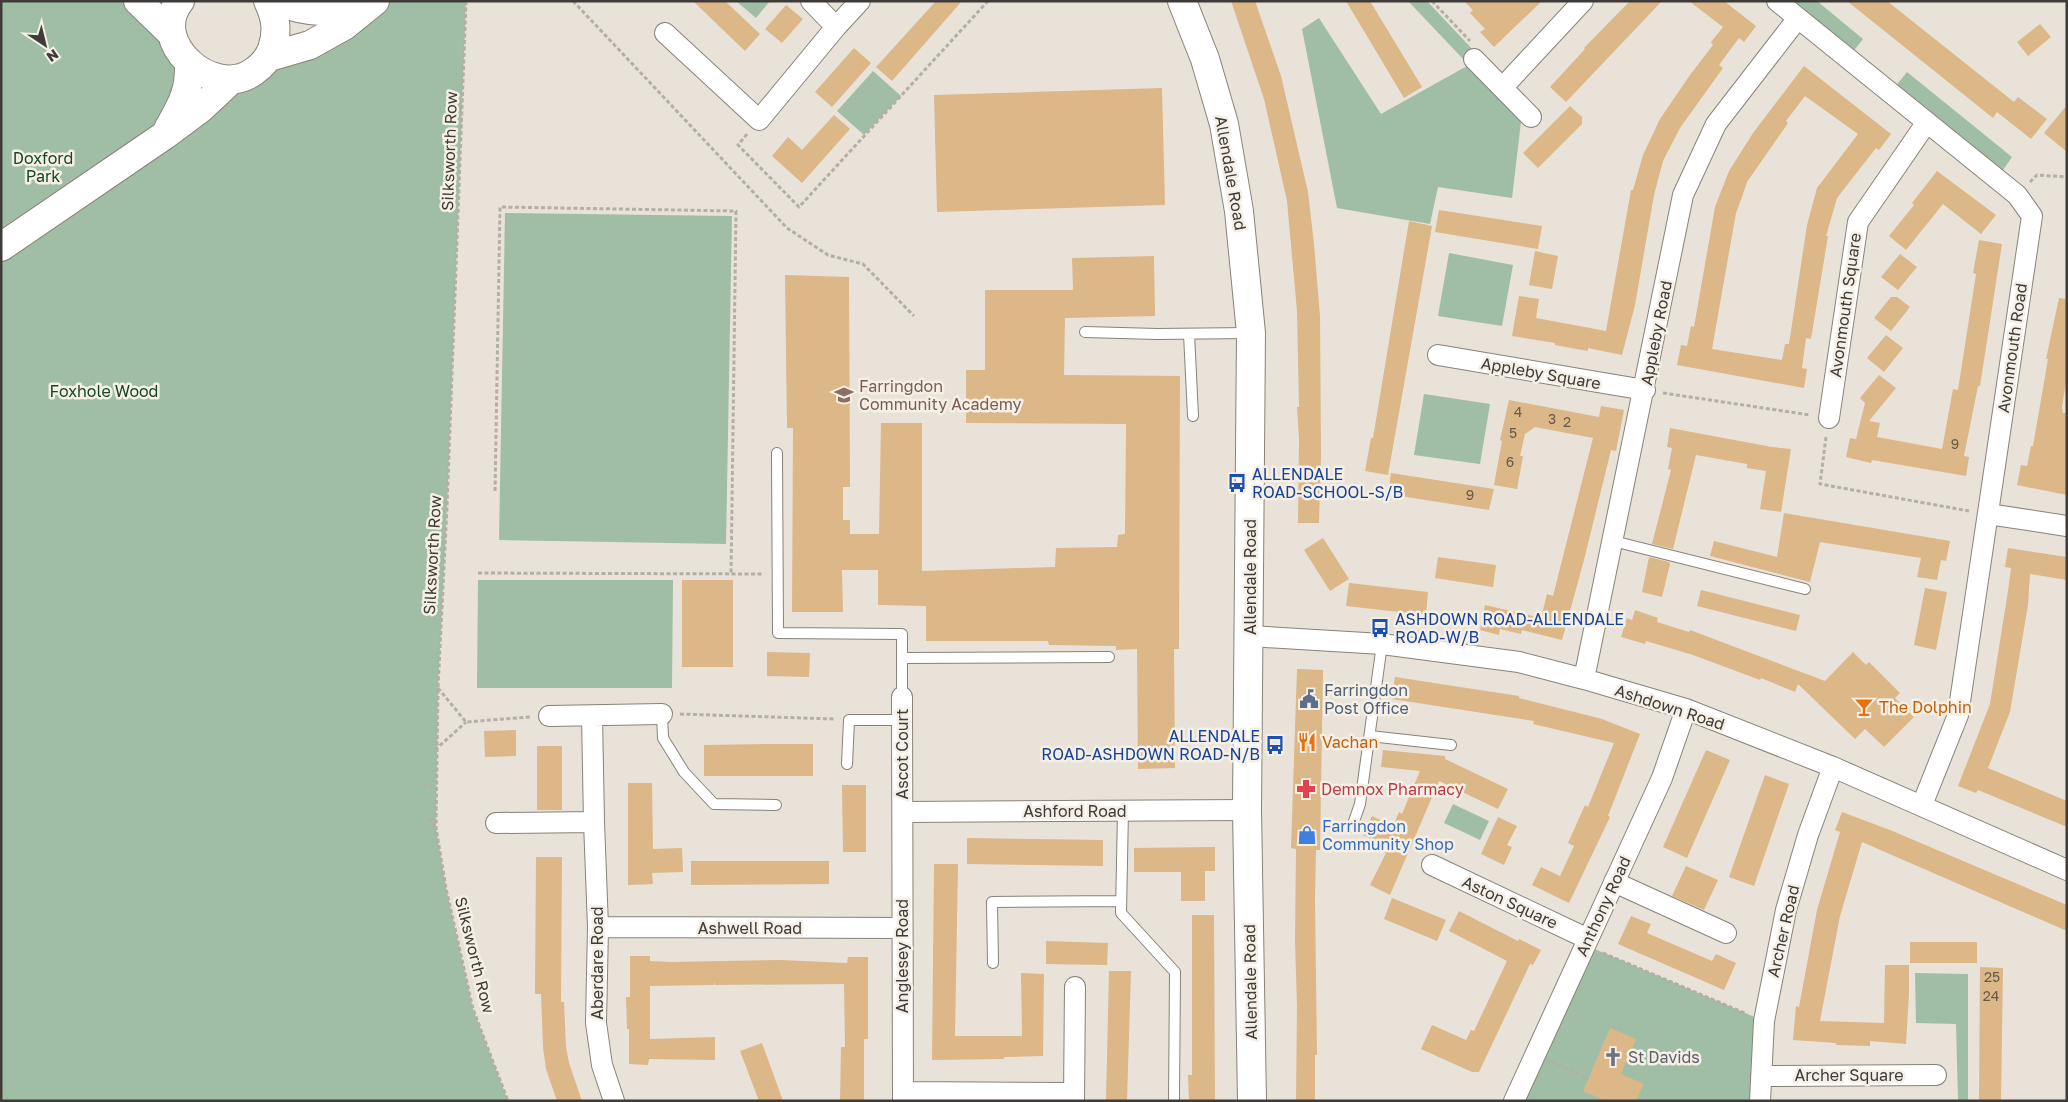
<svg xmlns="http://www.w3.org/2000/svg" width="2068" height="1102" viewBox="0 0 2068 1102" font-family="'Golos Text',sans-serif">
<rect width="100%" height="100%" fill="#e9e2d9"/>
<!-- green -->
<path fill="#a0bea5" d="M1,1h137l34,33 11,68 192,-101h91l-19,506 -9,181 -2,140 10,60 27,121 35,92h-507z
M736,1h34l-14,17z
M1408,1h19l47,50 -10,9z
M1788,1h29l46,38 -11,14z
M1319,18l62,96 86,-48 54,56 -9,76 -74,-11 -8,37 -93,-16 -35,-179z
M873,71l28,25 -37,39 -27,-24z
M1907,72l105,85 -11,16 -106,-86z
M505,213l227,3 -6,328 -227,-4z
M1449,253l64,12 -11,61 -64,-10z
M1424,394l66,10 -10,60 -66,-9z
M478,580h195l-1,108h-195z
M1453,804l36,17 -9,19 -36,-17z
M1585,945l179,76 -4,80h-246z
M1915,973l53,1v127h-10l-2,-77 -40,-1z"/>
<!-- building -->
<path fill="#dcb787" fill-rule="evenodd" d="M693,1h32l35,33 -15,17z
M936,1h26l-70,80 -16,-14z
M1231,1h24l26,75 27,116 6,52 6,72 1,139 -2,68h-21l1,-84 -2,-32h2l-2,-96 -10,-110 -23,-102z
M1346,1h24l52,86 -18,11z
M1464,1h78l-48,46 -14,-15 5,-3 -15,-16 3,-3z
M1630,1h32l-96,101 -16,-15 35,-38 -1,-1z
M1689,1h35l32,25 -12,16 -5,-4 -20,27 4,3 -43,60 -17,33 -9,34 -19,110 -13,50 -34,-7v3l-17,-3 -16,-3v-2l-43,-7 7,-40 20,3 -3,19 70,13 25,-141h2l10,-35 17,-36 30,-44 23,-30 -2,-3 12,-15z
M1847,1h40l127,101 4,-5 29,22 -16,20 -34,-27 -4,6z
M786,5l17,14 -21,24 -17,-14z
M2040,24l11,13 -23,19 -11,-14z
M854,48l17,15 -39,44 -17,-15z
M1804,66l87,68 -12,16 -3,-2 -39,50 -11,38h2l-17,103 -5,-1 -4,30 5,1 -3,19 -127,-23 4,-20 6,1 4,-20 3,1 21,-120 14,-36 24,-38zM1805,96l53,38 -41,54 -10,37 -18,119h-4l-3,16 -70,-11 24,-136 6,-16 5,-15 41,-59 -2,-2z
M1162,88l3,117 -228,7 -3,-117z
M2067,105v47l-23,-19z
M1570,106l12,11v7l-44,44 -15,-15z
M834,115l16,14 -48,54 -30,-27 16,-19 14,13z
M1937,171l59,44 -15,19 -38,-30 -37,46 -17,-14 25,-31 -2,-2z
M1439,210l103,16 -4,23 -103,-17z
M1409,221l23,5 -44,249 -23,-4 6,-33h2z
M1979,240l23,4 -22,142h-2l-14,70 5,1 -3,19 -94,-16 -1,3 -25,-6 4,-19 6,1 9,-36 -5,-5 19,-23 17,13 -27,33 11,2 -3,14 65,12 11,-60 5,1 18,-116 -3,-1z
M1535,251l23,5 -6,33 -23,-4z
M1900,254l17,13 -19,23 -17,-13z
M1154,256l1,60 -90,2 -1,57 116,1 -1,273h-5l1,119 -37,1 -1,-120 -21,1v-4l-67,-1 -1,-4h-122v-35l-48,-1v-35h-36l1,42h-51l1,-184h-6l-2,-153 64,2 1,210h-7v33h7v14h29l2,-111h41v148l133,-4 1,-19 61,-1 1,-12 7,-1 1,-110 -160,-1v-53h19v-80h88l-1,-32z
M1891,297h6l13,10 -19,24 -17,-13z
M2059,298l8,1v77l-5,31 1,6h4v82l-50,-10 4,-20 6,1 4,-20h2l15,-87h-2z
M1886,335l17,13 -19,24 -17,-14z
M1509,400l90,17 2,-11 23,4 -8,41 -5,-1 -27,110 -22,80 -40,-10 -1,4 -21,-5 -1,6 -19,-5 5,-25 56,13 6,-24 6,2 40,-158 -58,-11 -10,7 -5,22h3l-6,33 -23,-4 8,-44 -2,-1z
M1670,428l102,19 19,2 -10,63 -21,-3 6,-38 -19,-3v-4l-51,-9 -23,94 -21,-5 19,-74 -3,-1 4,-21 -5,-1z
M1391,473l103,16 -5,21 -101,-16z
M1784,513l166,28 -4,20 -5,-1 -4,20 -20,-3 4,-19 -101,-16 -10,40 -100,-26 4,-15 63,16z
M1323,538l26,41 -19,12 -26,-41z
M2008,548l59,9v23l-37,-6 -2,31 -18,107 -22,56 79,33v26l-89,-37 -2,3 -18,-7 32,-82 18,-113 3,-23 -6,-1z
M1438,557l58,8 -3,22 -58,-9z
M1649,557l20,5 1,2 -8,33 -20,-5z
M682,580h51v87h-51z
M1349,583l79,9 -2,23 -80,-9z
M1925,588l22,4 -11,58 -22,-5z
M1701,590l99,25 -4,16 -99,-25z
M1635,610l23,8 -1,4 32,10 1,-2 135,51 28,-29 13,13 3,-3 31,31 -5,5 19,19 -30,30 -19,-18 -10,10 -57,-55 -3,8 -34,-14 -1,2 -67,-25 -47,-14 -1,3 -24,-7 6,-19 5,2z
M767,652l43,1 -1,24 -42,-1z
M1297,669l26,1 -3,180h-4l-1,48 2,157h-2v46h-19l1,-94 -2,-67 1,-91 -5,-1z
M1395,677l124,19v2l83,21 38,15 -32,82 2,1 -41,86 -37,-18 9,-18 19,9 14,-30 -6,-3 17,-38 3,2 26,-64 -81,-19 1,-3 -142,-22z
M516,730v26l-31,1 -1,-26z
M769,744h44v32h-109v-31z
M537,746h25v64h-25z
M1383,750l62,6v3l63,30 -10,20 -59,-28 -49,114 -20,-10 16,-32 -5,-2 3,-7 -21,-9 9,-19 21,10 6,-14 3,2 18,-43 -39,-4z
M1706,750l24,10 -43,98 -24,-11z
M1765,775l24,9 -35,102 -25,-9z
M628,783h24l1,66 29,-1 1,24 -31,1 1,11 -25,1z
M842,785h24v67h-23z
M1842,812l48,18 177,75v26l-205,-89 -22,74 -20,105 64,2 1,-58h24v28l-3,51 -36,-3v5l-34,-1v-2l-43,-3 3,-34 3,1 18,-97 23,-78 -5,-2z
M1498,817l19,9 -10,19 5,2 -8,18 -23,-11z
M967,838l136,2v26l-136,-2z
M1215,847v24h-10v30h-24v-29h-47v-24z
M536,857h26l-1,145h3l2,45 3,16 13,38h-25l-11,-32 -3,-22 -2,-53h-6z
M691,861h138v23l-138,1z
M934,864h24l-3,172h67l-1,-63 23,1 -1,82 -39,1v2l-72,1z
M1686,866l32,14 -14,30 -32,-14z
M1392,898l54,22 -9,21 -53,-22z
M1459,911l59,30 1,-2 22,11 -8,15 -3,-1 -51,108h-7l-51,-23 11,-24 34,15 5,-10 3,1 33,-70 -58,-30z
M1192,915h22l1,186h-26l-1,-26h4z
M1631,916l20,8 -4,9 65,28 4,-7 20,9 -12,27 -106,-46z
M1046,941l62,2 -1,22 -61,-1z
M1910,942h67v21h-67z
M630,956h20v5l21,1 110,-2 66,3 1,-6h20v82h-4v62h-24l1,-54h4l-1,-63 -129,1 -1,-3v3h-3l-61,1v53l65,-2v23l-66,-1 -1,6 -19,-1v-35h-2l-1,-32h4z
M1980,967l23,1 -2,133h-22z
M1109,971h22l-4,130h-21z
M1610,1028l26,11 -15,35 23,10 -8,17h-30l-23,-10z
M762,1043l21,58h-24l-19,-50z"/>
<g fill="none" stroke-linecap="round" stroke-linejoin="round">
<!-- lane casing -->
<g stroke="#888279" stroke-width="12">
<path id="lane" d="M1085,332l72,2 93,-1
M1189,334l4,82
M777,453l1,180 124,1v63
M1613,541l192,48
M902,658l207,-1
M662,714l1,24 21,34 30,32 62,1
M1370,736l81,9
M847,764l2,-44h53
M1123,810l-2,103 54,59 -1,129
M1352,827l8,-23 22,-160
M993,963l-1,-61 128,-1"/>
</g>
<!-- street casing -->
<g stroke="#888279" stroke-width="22">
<path id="street" d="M811,1l25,26
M1777,1l240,194 15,21 -74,499 -36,90
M665,33l94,87 77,-93 24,-26
M1474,59l57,58
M1503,87l80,-86
M1438,355l207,35
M1829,418l29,-196 69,-100
M1988,514l79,12
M1249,636l133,8 137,18 65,17 102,30 147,58 234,103
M1584,679l99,-484 33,-71 82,-106
M902,697l1,404
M549,716l113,-2
M903,812l344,-2
M594,822l4,105 -2,96 6,42 12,36
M496,823l98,-1 -2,-106
M1432,865l156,74
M1614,882l112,51
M598,927l304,1
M1761,1076l175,-1
M903,1092l171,1
M1074,1101l1,-114
M1514,1101l148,-323 24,-69
M1760,1101l4,-80 22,-111 22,-75 25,-68"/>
</g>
<!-- secondary casing -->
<g stroke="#888279" stroke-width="30">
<path id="secondary" d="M138,1l34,33
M180,1c-33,41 33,99 73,71 9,-6 15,-12 19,-23 6,-18 4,-31 -4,-48
M275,1c35,13 56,13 91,2
M1182,1l23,58 19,65 15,87 12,122 -4,477 5,291
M269,57l41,-12 34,-19 31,-25
M168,129c14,-25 22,-37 21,-67
M1,247l164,-112 35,-26 30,-28"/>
</g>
<!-- path -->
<path stroke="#b3aea7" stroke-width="3" stroke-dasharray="4 2.5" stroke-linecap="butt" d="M466,1l-19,506 -9,181 -2,140 10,60 27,121 35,92
M573,1l214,227 41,27 35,9 51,52
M1432,1l38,40
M747,134l-9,11 61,62 189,-206
M2030,182l7,-7 30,2
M1663,393l147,22
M1826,437l-6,47 149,27
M495,491l5,-284 236,4 -5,364
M478,573l284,1
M438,688l28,34 64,-5
M680,714l154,5
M435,750l31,-28
M423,786h12
M436,813l-6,8 6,7
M1603,953l144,61
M1552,1062l36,17"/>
<!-- lane -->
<use href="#lane" stroke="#fff" stroke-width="10"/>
<!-- street -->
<use href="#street" stroke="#fff" stroke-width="20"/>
<!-- secondary -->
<use href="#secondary" stroke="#fff" stroke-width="28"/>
</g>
<!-- icons -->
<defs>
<g id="school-bare" transform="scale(1.5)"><path d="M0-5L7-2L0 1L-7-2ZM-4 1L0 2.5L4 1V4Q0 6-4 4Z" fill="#8d6e63" stroke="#f6efe6" stroke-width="2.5" paint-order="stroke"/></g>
<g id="bus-bare" transform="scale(1.5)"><path d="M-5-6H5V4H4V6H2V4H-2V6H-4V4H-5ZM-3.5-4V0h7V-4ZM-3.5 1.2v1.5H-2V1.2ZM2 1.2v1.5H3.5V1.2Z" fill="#1a4fb4" stroke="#f6efe6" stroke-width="2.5" paint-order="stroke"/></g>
<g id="civic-bare" transform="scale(1.5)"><path d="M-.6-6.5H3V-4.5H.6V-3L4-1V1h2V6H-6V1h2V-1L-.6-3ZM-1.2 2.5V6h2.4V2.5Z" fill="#5c6f8a" stroke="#f6efe6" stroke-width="2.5" paint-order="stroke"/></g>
<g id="bar-bare" transform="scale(1.5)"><path d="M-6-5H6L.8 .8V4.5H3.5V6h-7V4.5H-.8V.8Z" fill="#e8710a" stroke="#f6efe6" stroke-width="2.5" paint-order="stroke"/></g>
<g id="restaurant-bare" transform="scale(1.5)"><path d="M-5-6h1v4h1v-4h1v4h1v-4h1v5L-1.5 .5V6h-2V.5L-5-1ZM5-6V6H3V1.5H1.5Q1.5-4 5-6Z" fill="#e8710a" stroke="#f6efe6" stroke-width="2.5" paint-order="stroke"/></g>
<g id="pharmacy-bare" transform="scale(1.5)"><path d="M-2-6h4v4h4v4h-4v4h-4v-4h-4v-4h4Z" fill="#e0444e" stroke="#f6efe6" stroke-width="2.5" paint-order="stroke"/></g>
<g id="shop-bare" transform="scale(1.5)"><path d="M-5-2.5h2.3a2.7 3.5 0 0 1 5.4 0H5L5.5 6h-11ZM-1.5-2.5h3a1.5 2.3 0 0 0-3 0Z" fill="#3f7fe0" stroke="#f6efe6" stroke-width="2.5" paint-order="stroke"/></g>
<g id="church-bare" transform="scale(1.5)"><path d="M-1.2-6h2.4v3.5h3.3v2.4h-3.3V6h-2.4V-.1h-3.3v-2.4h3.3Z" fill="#6b7280" stroke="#f6efe6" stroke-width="2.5" paint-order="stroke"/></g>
</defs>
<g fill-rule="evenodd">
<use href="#school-bare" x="844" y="395"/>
<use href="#bus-bare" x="1237" y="483"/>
<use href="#bus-bare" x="1380" y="628"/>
<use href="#civic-bare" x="1309" y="699"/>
<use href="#bar-bare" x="1864" y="707"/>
<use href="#restaurant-bare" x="1307" y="742"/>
<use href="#bus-bare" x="1275" y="745"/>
<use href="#pharmacy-bare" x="1306" y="789"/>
<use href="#shop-bare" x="1307" y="835"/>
<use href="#church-bare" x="1613" y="1057"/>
</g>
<g text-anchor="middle" stroke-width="5" stroke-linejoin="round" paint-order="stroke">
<!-- number labels -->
<g font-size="14" fill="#665a4c">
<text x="1518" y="417">4</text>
<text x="1552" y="424">3</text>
<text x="1567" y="427">2</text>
<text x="1513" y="438">5</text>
<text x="1955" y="449">9</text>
<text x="1510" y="467">6</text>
<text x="1470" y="500">9</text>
<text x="1992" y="982">25</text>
<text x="1991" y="1001">24</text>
</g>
<!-- street labels -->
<g font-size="16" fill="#3e3b38" stroke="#f6efe6">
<text transform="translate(449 151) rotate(-88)" y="6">Silksworth Row</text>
<text transform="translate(1231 173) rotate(80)" y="6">Allendale Road</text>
<text transform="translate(1845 305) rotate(-82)" y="6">Avonmouth Square</text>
<text transform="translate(1656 333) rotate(-79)" y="6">Appleby Road</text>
<text transform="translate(2012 348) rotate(-82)" y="6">Avonmouth Road</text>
<text transform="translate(1541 373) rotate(10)" y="6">Appleby Square</text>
<text transform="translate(432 555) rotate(-87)" y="6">Silksworth Row</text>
<text transform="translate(1250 577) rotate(-90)" y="6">Allendale Road</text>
<text transform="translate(1670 707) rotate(18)" y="6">Ashdown Road</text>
<text transform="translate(902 754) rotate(-90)" y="6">Ascot Court</text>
<text x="1075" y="817">Ashford Road</text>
<text transform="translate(1510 902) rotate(25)" y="6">Aston Square</text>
<text transform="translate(1603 906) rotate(-65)" y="6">Anthony Road</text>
<text x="750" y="934">Ashwell Road</text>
<text transform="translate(1783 931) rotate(-77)" y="6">Archer Road</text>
<text transform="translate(475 955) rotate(76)" y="6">Silksworth Row</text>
<text transform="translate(902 956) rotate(-90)" y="6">Anglesey Road</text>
<text transform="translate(597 963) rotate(-90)" y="6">Aberdare Road</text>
<text transform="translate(1250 982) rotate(-91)" y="6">Allendale Road</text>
<text x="1849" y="1081">Archer Square</text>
</g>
<!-- park labels -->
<g font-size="16" fill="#124822" stroke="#f6efe6">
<text x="43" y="164">Doxford<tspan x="43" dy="18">Park</tspan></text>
<text x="104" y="397">Foxhole Wood</text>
</g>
<!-- education labels -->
<g font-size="16" fill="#785e54" stroke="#f6efe6" text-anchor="start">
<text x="859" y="392">Farringdon<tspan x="859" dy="18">Community Academy</tspan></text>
</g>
<!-- transit labels -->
<g font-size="16" fill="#164399" stroke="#f6efe6" text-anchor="start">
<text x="1252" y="480">ALLENDALE<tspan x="1252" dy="18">ROAD-SCHOOL-S/B</tspan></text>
<text x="1395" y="625">ASHDOWN ROAD-ALLENDALE<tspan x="1395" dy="18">ROAD-W/B</tspan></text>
<text x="1260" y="742" text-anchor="end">ALLENDALE<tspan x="1260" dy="18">ROAD-ASHDOWN ROAD-N/B</tspan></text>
</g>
<!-- service labels -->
<g font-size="16" fill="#4e5e75" stroke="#f6efe6" text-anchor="start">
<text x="1324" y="696">Farringdon<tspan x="1324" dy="18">Post Office</tspan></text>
</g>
<!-- food labels -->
<g font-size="16" fill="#c56008" stroke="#f6efe6" text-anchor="start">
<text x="1879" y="713">The Dolphin</text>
<text x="1322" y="748">Vachan</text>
</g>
<!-- health labels -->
<g font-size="16" fill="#be3a42" stroke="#f6efe6" text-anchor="start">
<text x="1321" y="795">Demnox Pharmacy</text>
</g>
<!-- shop labels -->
<g font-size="16" fill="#366cbe" stroke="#f6efe6" text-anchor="start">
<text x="1322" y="832">Farringdon<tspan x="1322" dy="18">Community Shop</tspan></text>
</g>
<!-- worship labels -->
<g font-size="16" fill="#5b616d" stroke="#f6efe6" text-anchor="start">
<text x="1628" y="1063">St Davids</text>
</g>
</g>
<!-- border -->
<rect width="2068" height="1102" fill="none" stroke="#3e3b38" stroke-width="5"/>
<!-- north arrow -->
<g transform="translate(45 45) rotate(145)" stroke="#f6efe6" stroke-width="4" paint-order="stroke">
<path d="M0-4L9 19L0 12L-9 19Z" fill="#3e3b38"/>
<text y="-8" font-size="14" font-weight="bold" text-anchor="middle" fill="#3e3b38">N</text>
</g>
</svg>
